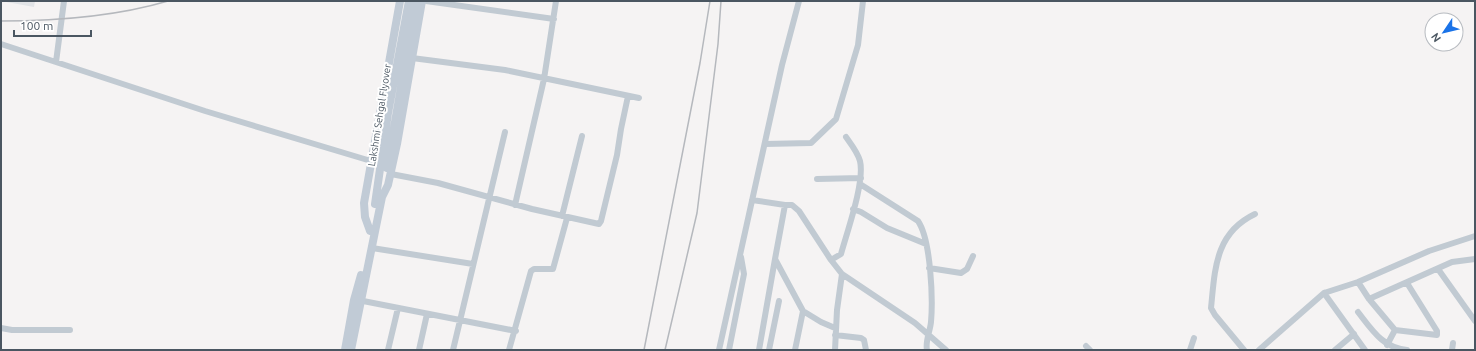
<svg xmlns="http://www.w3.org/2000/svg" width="1476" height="351" viewBox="0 0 1476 351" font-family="Ubuntu,sans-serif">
<rect width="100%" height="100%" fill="#f5f3f3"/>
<!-- airport -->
<path fill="#e2e4e7" d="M1,1h34l-1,6z"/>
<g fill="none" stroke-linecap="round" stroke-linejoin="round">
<!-- street -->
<path stroke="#c1cad2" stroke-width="6" d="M426,1l128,18
M1,44l204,67 166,50
M412,58l93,12 134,28
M56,62l8,-61
M765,144l46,-1 25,-24 22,-74 5,-44
M391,174l47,9 94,26 67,15 2,-3 16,-66 4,-26 7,-33
M817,179l44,-1
M860,184l58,37c13,19 15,78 13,101 -1,10 -6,19 -4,28
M752,200l33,5
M515,205l29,-126 12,-78
M853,209l8,3 26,16 39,16
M562,216l20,-80
M372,248l101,16
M831,260l10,-6c6,-22 24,-72 19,-93 -2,-8 -9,-17 -14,-24
M929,268l32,5 6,-4 6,-13
M1438,269l37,52
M1358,282l11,17 26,31 42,5v-4l-30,-48
M1324,293l41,57
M1369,299l83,-37 23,-3
M358,300l158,31
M1358,312c14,18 25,36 49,38
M1,328l11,2h58
M835,328l-14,-6 -18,-11 -28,-52 10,-54h7l7,6 32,49 11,14 73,49 31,27
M835,335l26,3 3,2 2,10
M1387,345l8,-15
M1086,346l4,4
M388,350l10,-42
M419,350l8,-36
M453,350l52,-218
M509,350l22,-79 3,-2h19l14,-51
M719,350l63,-285 17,-64
M729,350l15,-76 -3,-17
M759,350l16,-91
M769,350l10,-49
M795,350l8,-39
M835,350l2,-40 5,-36
M1190,350l4,-12
M1244,350l-29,-35 -4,-7c4,-39 4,-75 44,-94
M1259,350l65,-57 34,-11 71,-31 46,-15
M1335,350l19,-16
M1452,350l1,-7"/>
<!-- secondary -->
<path stroke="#c1cbd6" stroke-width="8" d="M387,168l29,-167
M375,204l13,-91 21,-112
M370,231l-5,-14 -1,-14 36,-202
M345,350l9,-50 7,-25
M351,350l31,-153 6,-12 9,-41 25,-143"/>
<!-- rail -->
<path stroke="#b5b8bd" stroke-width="1.5" d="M1,21c56,0 113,-4 167,-20
M644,350l56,-287 10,-62
M665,350l32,-137 21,-169 3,-43"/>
</g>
<g text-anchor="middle" stroke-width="4" stroke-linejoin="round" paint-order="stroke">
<!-- street labels -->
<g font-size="10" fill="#4a5661" stroke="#fff">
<text transform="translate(379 115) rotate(-81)" y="4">Lakshmi Sehgal Flyover</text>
</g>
</g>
<!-- border -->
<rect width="1476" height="351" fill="none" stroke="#4a5661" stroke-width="4"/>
<!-- north arrow -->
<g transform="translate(1444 32) rotate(235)"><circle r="19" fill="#ffffff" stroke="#b7bbc0"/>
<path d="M0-3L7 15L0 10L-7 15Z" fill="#1a73e8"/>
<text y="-6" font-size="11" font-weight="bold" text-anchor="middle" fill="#4a5661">N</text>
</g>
<!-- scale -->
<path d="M14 30v6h77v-6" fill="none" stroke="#4a5661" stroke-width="2"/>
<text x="20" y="30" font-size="12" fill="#4a5661" stroke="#ffffff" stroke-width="3" paint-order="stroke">100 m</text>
</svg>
